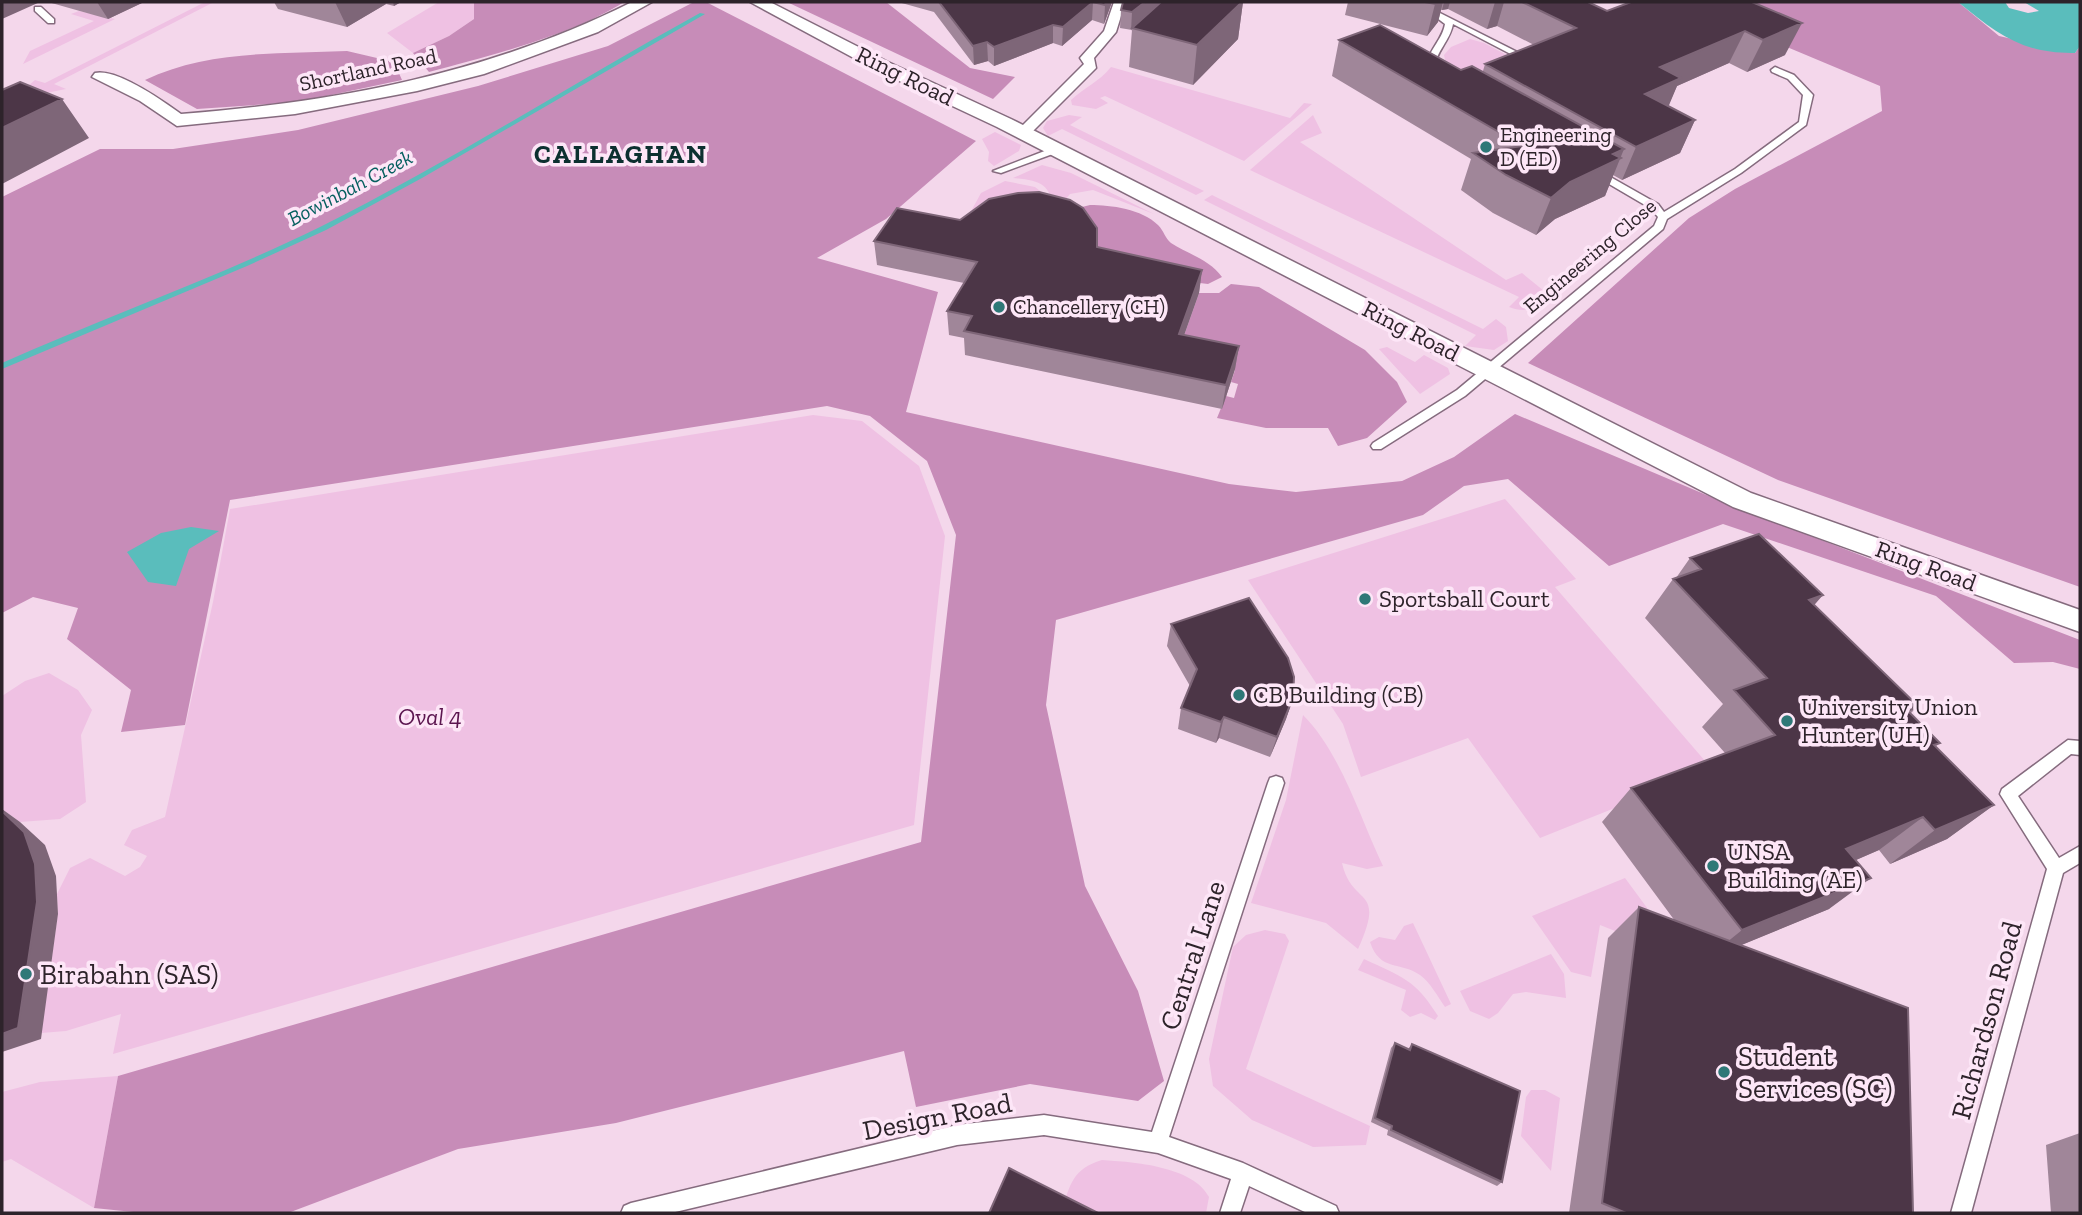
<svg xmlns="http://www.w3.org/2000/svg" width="2082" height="1215" viewBox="0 0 2082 1215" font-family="'Zilla Slab',serif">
<rect width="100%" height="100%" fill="#f4d7eb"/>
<!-- green -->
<path fill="#efc1e3" d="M205,2h9l-160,82 12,5 -20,4 -18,-7 7,-6 10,3z
M439,2h35v17l-25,17 -36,17 -26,-20z
M79,11l36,8 -92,45 7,-13 64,-30 -23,-7z
M1470,39l14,4 53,28 -45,18 -45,-20 -3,-14 7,-8z
M1111,67l179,51 14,-15 8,1 -68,57 -139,-65 -5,2 8,5 -12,6 -24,-4 -1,-5c14,-13 28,-18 40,-33z
M1069,115l13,2 -12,8 134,66 -8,4 -134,-66 -14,7 -5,-8 4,-7z
M1313,115l9,18 -22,9 206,138 16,-7 22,18 1,9c-10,11 -23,12 -36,7l10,-10 -269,-127z
M995,132l26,13 -2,6 -25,15 -6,-5 1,-9 -7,-13z
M1042,165l29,8 83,41 -61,-24 -23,4 -14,17c-8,-28 -14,-30 -43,-33z
M1005,181l30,6 9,7 -75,21 12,-22z
M1212,195l271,134 13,-10 10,8 2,14 -14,9 -29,-4 11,-11 -272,-135z
M1387,347l28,15 9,-7 24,13 2,6 -30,20 -41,-45z
M813,415l49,6 57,45 26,70 -31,289 -801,229 8,-40 -55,17 -25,2 17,-119 -1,-20 13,-26 20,-10 35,18 15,-9 7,-11 -23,-11 8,-15 33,-13 48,-215 17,-93z
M1505,499l71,80 -21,8 157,182 -172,69 -72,-100 -107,39 -18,-53 -95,-144z
M49,673l29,17 14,20 -11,25 5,67 -26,17 -40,3 -18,-13v-113l23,-15z
M1303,715c38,38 57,103 80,151l-16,3 -25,-6c10,45 45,22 16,86l-32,-26 -75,-20 35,-103z
M1625,878l45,61 33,27 -103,-41 -9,52 -20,-5 -39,-56z
M1413,923l38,81 -6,3c-7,-10 -15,-25 -25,-32 -20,-14 -40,-3 -50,-33l9,-5 16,3 9,-14z
M1265,930l20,4 4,7 -43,128 124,57 -4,19 -53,2 -61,-27 -39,-34 -4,-27 24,-112 13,-12z
M1551,954l13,20 2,24 -40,-6 -13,2 -15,19 -9,6 -19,-8 -10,-20z
M1364,959c38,18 51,20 74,57l-3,4 -14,-7 -11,4 -9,-7 5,-20 -48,-20z
M118,1076l-24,132 -83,-49 -9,3v-70l38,-10z
M1531,1090h14l15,8 -9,73 -30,-35 5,-39z
M1102,1160c31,2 91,6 107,37l-3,16 -145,-2c10,-27 11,-42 41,-51z"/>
<!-- forest -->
<path fill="#c78cb8" d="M474,2h150c-52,33 -135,54 -195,70l-16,-19 36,-17 25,-17z
M694,2h12l270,139 -90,78 -69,39 121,34 -32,120 323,72 67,8 106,-11 52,-24 61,-43 208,88 357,138v29l-27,-7 -39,1 -78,-67 -213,-72 -114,42 -101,-87 -44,7 -41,29 -367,105 -10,85 39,181 53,105 26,90 -26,20 -108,-17 -114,23 -12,-56 -288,72 -158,26 -170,64h-145l-49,-5 24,-132 803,-234 35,-307 -29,-74 -57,-45 -43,-10 -597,94 -45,225 -64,7 10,-42 -64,-51 11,-31 -45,-11 -31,16v-416l98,-48h73l125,-19 180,-44 130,-40z
M787,2h99l84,66 45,9 -22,22z
M1680,2h278l41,34 76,17 5,-7v541l-302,-107 -250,-117 161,-145 46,-29 147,-78 -2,-25z
M347,51l47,11 8,18 -104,22 -101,7 -52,-29c62,-30 135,-26 202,-29z
M1090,205c21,0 52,4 68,20 6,6 7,13 13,18 17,11 39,17 51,34l-14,7 -116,-14 -18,-61z
M1231,284l28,3 106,63 32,32 10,20 -40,36 -29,8 -10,-18h-62l-49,-10 9,-22 8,2 4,-14 -7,-2 4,-12 -59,-12 23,-65h20z"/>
<!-- water -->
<path fill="#5abdbc" d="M1958,2h47l4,6 19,5 11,-2 -15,-9h56v44l-5,7c-52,1 -78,-19 -117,-51z
M191,527l28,4 -30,18 -13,37 -28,-4 -21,-30 34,-19z"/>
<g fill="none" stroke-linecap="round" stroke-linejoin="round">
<!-- stream -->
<path fill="#5abdbc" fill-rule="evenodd" d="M700,13l5,1 -283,164 -96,52 -79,36 -245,103v-6c105,-47 214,-85 318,-136 130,-65 253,-144 380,-214z"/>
<!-- service casing -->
<g stroke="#856b7e" stroke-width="3">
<path id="service" d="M1416,2h9l15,11 93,47 -7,2 -73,-38c-3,17 -17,27 -19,45l-7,2c-2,-19 15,-29 18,-47z
M35,7h6l13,12v4h-6l-13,-12z
M1775,67l19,8 19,20 -7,30 -65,48 -74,46 -4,10 -198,167 -84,53h-8l-2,-3 2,-3 84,-53 197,-164 4,-9 -8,-9 -58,-34v-4h6l60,34 6,8 71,-43 64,-47 4,-27 -15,-16 -16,-7 -1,-2z
M1055,147l3,1v4l-57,21 -8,-2z
M2068,740l12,1v14l-9,-1 -53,42 41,62 21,-12v17l-17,10 -92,340h-20l96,-344 -47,-75 2,-5z
M1276,776l6,2 2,5 -115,354 74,26 93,43 3,7h-32l-58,-27 -9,27h-20l11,-34 -73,-26 -114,-18 -87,10 -286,68h-50l3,-7 7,-3 326,-78 87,-10 108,17 116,-349 2,-5z"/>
</g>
<!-- pedestrian casing -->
<g stroke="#856b7e" stroke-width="3">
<path id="pedestrian" d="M1114,2l11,1 -9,29 -22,26 2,10 -68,68h-10v-6l66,-66 -4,-6 24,-27z"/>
</g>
<!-- minor casing -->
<g stroke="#856b7e" stroke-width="3">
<path id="minor" d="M632,2h20l-54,30 -114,42 -67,17 -122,23 -118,12 -37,-25 -48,-24 3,-4c22,-5 68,28 86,41 157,-12 309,-41 451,-112z
M750,2h20l118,60 123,57 740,374 329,117v22l-347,-125 -736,-380 -121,-57z"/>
</g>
<!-- service -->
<use href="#service" fill="#fff" fill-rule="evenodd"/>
<!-- pedestrian -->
<use href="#pedestrian" fill="#fff" fill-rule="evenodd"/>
<!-- minor -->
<use href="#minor" fill="#fff" fill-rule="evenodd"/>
</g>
<!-- wall -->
<path fill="#a08699" d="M48,2h96l-36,17z
M274,2h127l-7,4 -8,-2 -39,23 -69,-18z
M898,2h214l-8,22 -12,-4 -30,26 -9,-3 -59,23 -6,-5 -14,4 -40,-53z
M1123,2h120l-5,37 -45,46 -64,-18 3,-37 -12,-2 1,-18z
M1348,2h240l19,9 145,-9 33,53 -38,17 -18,-9 -52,23 -9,20 27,14 -15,33 -58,27 -9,-5 -8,21 -50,23 -19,16 -43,-22 -32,-23 10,-31 -139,-83 7,-36 122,30 22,1 2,-7 49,-19 -37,-19 -10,3 -39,-20 -7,1 -3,12 -11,14 -82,-21z
M874,241l223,6 105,23 -3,23 -15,42 55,11 -4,23 -13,40 -257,-54 -1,-17 -15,-3 -2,-24 17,-28 -87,-18z
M1690,558l124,47 104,101 -8,8 30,29 -5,4 59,58 -47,34 -57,25 -11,-14 -23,10 -27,49 -88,36 172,268h-344l39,-275 31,-31 36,14 -73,-99 29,-34 94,-35 -23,-26 21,-23 -78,-86 28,-39 3,-1z
M1171,624l122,74 -7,21 -16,38 -51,-19 -3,5 -38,-14 3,-21 9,-22 -23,-40z
M1395,1043l13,6 4,-5 90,138 -5,4 -110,-51 1,-5 -17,-8 20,-74z
M2080,1133v80h-29l-5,-68z"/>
<!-- shaded-wall -->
<path fill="#7e6678" d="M2,2h38l-38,17z
M97,2h47l-36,17z
M335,2h50l1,2 -39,23z
M393,2h8l-7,4z
M1093,2l-1,18 -30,26 1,-19z
M1106,2h6l-8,22 1,-19z
M1145,2h19l-32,26 -1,3 1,-19z
M1242,2h1l-5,37 -45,46 4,-40z
M1437,2h6l-5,20 -11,14 8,-32z
M1444,2h6l-2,7 -6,1z
M1495,2h9l-7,24 -10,3z
M1802,23l-17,32 -38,17 16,-32z
M1053,25v18l-59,23v-19z
M1745,31l-16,32 -52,23 -10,24 -22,-16 15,-27z
M987,42l1,19 -14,4 -1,-19z
M62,99l27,39 -87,46v-56z
M1695,120l-15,33 -58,27 14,-33z
M1624,149l-19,47 -50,23 -19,16 15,-37 19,-16 43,-28z
M1202,270l-3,23 -23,65 3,-24z
M1239,346l-4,23 -13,40 4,-24z
M1823,595l-34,39 20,-34z
M1293,698l-7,21 -16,38 7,-20z
M1224,717l-5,21 -3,5 5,-21z
M1994,805l-47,34 -57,25 45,-34z
M2,809l18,13 25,23 11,31 2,38 -17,125 -39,13z
M1923,817l-44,33 -74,32 41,-33z
M1871,878l-42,31 -124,51 37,-30z"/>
<!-- building -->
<path fill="#4c3647" stroke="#7e6678" stroke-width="2" d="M939,2h167l-1,3 -12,-3 -30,25 -10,-2 -59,22 -7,-5 -14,4z
M1123,2h22l-13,10 -11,-2z
M1161,2h81l-45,43 -65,-17z
M1425,2h12l-2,2z
M1522,2h66l19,9 24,-9h121l50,21 -39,17 -18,-9 -85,36 21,11 -36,16 50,26 -59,27 -151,-83 91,-36z
M1380,25l81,45 11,-4 152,83 -11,5 8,4 -51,24 -19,16 -45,-23 -33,-22 50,-7 -184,-106z
M20,82l42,17 -60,29v-38z
M1039,192l31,8 13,8 14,20v19l105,23 -23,64 60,12 -13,39 -262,-54 8,-15 -25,-5 30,-49 -103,-21 23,-33 63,12 29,-21 29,-6z
M1759,534l64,61 -14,5 109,106 -10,5 32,32 -6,2 60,60 -59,25 -12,-13 -77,32 25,29 -129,52 -111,-142 144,-53 -41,-45 33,-12 -94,-99 28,-10 -11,-11z
M1249,598l39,60 6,19 -1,21 -16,39 -53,-20 -3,5 -40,-14 16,-39 -26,-45z
M2,811l22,21 11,32 2,38 -19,126 -16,6z
M1639,907l269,101 5,205h-287l-24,-10z
M1395,1043l15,7 2,-6 108,47 -18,91 -111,-52 1,-4 -17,-8z
M1009,1168l89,45h-109z"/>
<!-- markers -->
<g fill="#2e7877" stroke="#fde6f7" stroke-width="2.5">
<circle cx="1486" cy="147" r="7"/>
<circle cx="999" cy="307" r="7"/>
<circle cx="1365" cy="599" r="7"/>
<circle cx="1239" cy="695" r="7"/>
<circle cx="1787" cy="721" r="7"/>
<circle cx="1713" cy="866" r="7"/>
<circle cx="26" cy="974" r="7"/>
<circle cx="1724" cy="1072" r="7"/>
</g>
<g text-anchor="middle" stroke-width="7" stroke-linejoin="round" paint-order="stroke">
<!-- far-street labels -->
<g font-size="21" fill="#2d232a" stroke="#fde6f7">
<text transform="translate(368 70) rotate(-12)" y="7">Shortland Road</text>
<text transform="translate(1590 256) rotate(-40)" y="7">Engineering Close</text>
</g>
<!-- far-poi labels -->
<g font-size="21" fill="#2d232a" stroke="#fde6f7" text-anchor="start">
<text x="1500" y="142">Engineering<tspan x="1500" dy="24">D (ED)</tspan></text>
<text x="1013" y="314">Chancellery (CH)</text>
</g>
<!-- far-water labels -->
<g font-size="21" font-style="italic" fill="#055f5f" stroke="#fde6f7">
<text transform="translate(350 188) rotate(-28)" y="7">Bowinbah Creek</text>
</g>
<!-- street labels -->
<g font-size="24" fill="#2d232a" stroke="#fde6f7">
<text transform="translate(905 76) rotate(26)" y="8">Ring Road</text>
<text transform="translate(1411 331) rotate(27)" y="8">Ring Road</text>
<text transform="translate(1926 566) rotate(20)" y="8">Ring Road</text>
</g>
<!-- poi labels -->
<g font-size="24" fill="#2d232a" stroke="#fde6f7" text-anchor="start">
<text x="1379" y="607">Sportsball Court</text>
<text x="1253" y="703">CB Building (CB)</text>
<text x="1801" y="715">University Union<tspan x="1801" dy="28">Hunter (UH)</tspan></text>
<text x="1727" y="860">UNSA<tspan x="1727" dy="28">Building (AE)</tspan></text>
</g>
<!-- park labels -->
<g font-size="24" font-style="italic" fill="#5b154f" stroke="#fde6f7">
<text x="430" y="725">Oval 4</text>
</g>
<!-- far-district labels -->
<g font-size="26" font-weight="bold" letter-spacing="2" fill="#0c3030" stroke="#fde6f7">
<text x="621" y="163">CALLAGHAN</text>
</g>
<!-- near-street labels -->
<g font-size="28" fill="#2d232a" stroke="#fde6f7">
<text transform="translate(1192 955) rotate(-72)" y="10">Central Lane</text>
<text transform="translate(1986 1020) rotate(-75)" y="10">Richardson Road</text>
<text transform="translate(937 1116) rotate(-11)" y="10">Design Road</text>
</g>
<!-- near-poi labels -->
<g font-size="28" fill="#2d232a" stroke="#fde6f7" text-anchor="start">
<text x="40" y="984">Birabahn (SAS)</text>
<text x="1738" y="1066">Student<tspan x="1738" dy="32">Services (SC)</tspan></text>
</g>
</g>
<!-- border -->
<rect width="2082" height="1215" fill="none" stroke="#2d232a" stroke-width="7"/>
</svg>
